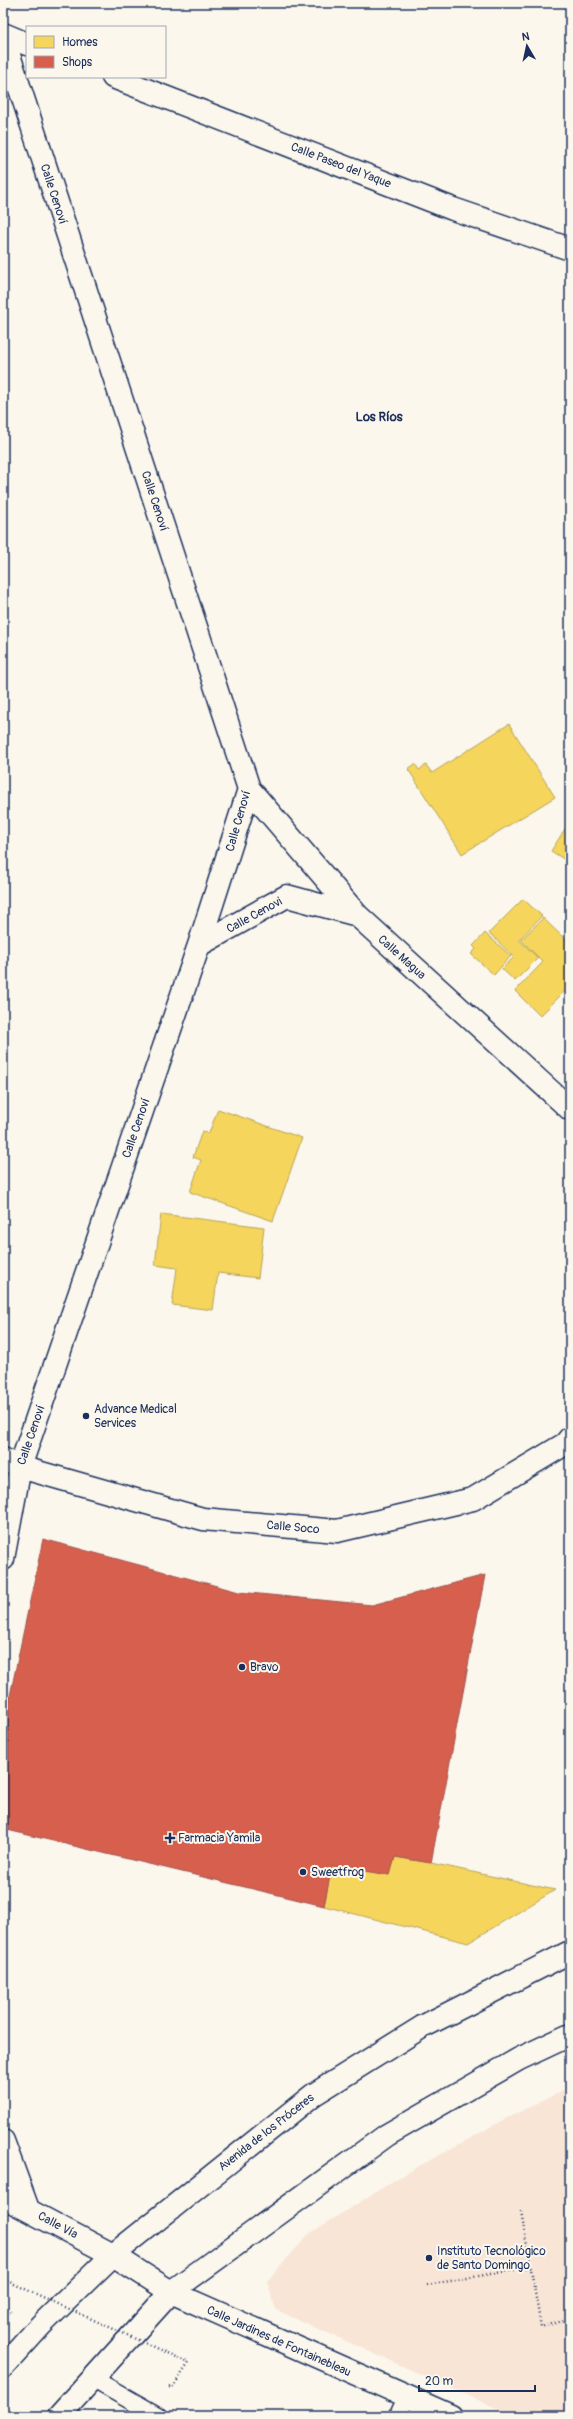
<svg xmlns="http://www.w3.org/2000/svg" width="573" height="2419" viewBox="0 0 573 2419" font-family="Pangolin,sans-serif">
<rect width="100%" height="100%" fill="#fbf7ec"/>
<filter id="ink" filterUnits="userSpaceOnUse"><feTurbulence type="fractalNoise" baseFrequency=".025" numOctaves="2"/><feDisplacementMap in="SourceGraphic" scale="8" xChannelSelector="R" yChannelSelector="G"/><feConvolveMatrix kernelMatrix="1 2 1 2 8 2 1 2 1" color-interpolation-filters="sRGB"/></filter>
<g filter="url(#ink)">
<!-- built -->
<path fill="#f8e5d6" d="M570,2087v329h-56l-238,-106 -9,-29 42,-47 89,-56 105,-58z"/>
<!-- homes -->
<path fill="#f6d55c" stroke="#b4a35d" d="M509,724l46,73 -93,57 -54,-85 7,-5 4,6 7,-5 6,8z
M570,821v42l-19,-12z
M523,899l19,17 -23,24 19,18 -23,23 -13,-12 12,-12 -25,-24z
M543,918l27,26v52l-5,-5 -25,25 -25,-25 28,-29 -22,-22z
M485,933l26,23 -17,19 -23,-21 5,-5 -3,-3z
M218,1109l84,29 -29,83 -83,-29 11,-32 -8,-3 9,-26 7,2z
M161,1214l103,13 -6,51 -40,-5 -5,37 -41,-5 5,-37 -22,-3z
M395,1857l36,6 124,27 -87,53 -144,-37 8,-40 58,9z"/>
<!-- shops -->
<path fill="#d6604d" stroke="#9e5152" d="M43,1539l196,53 133,13 113,-30 -54,288 -36,-6 -5,18 -58,-9 -8,40 -321,-77v-100z"/>
<g fill="none" stroke-linecap="round" stroke-linejoin="round">
<!-- service casing -->
<g stroke="#1b2f5e" stroke-width="20">
<path id="service" d="M93,2379l65,37
M397,2416l9,-19"/>
</g>
<!-- minor casing -->
<g stroke="#1b2f5e" stroke-width="25">
<path id="minor" d="M3,34l24,10
M3,37l246,752 -50,156 -179,522 -17,92
M113,77l340,132 117,40
M249,789l108,126 213,194
M199,945l88,-49 70,19
M3,1459l17,8 183,52 134,12 136,-32 92,-55 5,-6
M3,2141l25,68
M3,2197l110,58 58,37 280,124"/>
</g>
<!-- primary casing -->
<g stroke="#1b2f5e" stroke-width="25">
<path id="primary" d="M3,2367l38,-42 72,-70 200,-160 109,-68 148,-75
M59,2416l112,-124 216,-157 132,-76 51,-24"/>
</g>
<!-- path -->
<path stroke="#1b2f5e" stroke-width="2.5" stroke-dasharray="1 3" stroke-linecap="butt" d="M521,2211l20,116 29,-8
M427,2285l104,-18
M3,2309l8,3
M169,2387l3,1 17,-25"/>
<!-- service -->
<use href="#service" stroke="#fbf7ec" stroke-width="17"/>
<!-- minor -->
<use href="#minor" stroke="#fbf7ec" stroke-width="22"/>
<!-- primary -->
<use href="#primary" stroke="#fbf7ec" stroke-width="22"/>
<!-- path-bridge -->
<path stroke="#1b2f5e" stroke-width="2.5" stroke-dasharray="1 3" stroke-linecap="butt" d="M3,2279l186,84"/>
</g>
</g>
<!-- markers -->
<g fill="#1b2f5e" stroke="#fbf7ec" stroke-width="1.5">
<circle cx="86" cy="1416" r="4"/>
<circle cx="242" cy="1667" r="4"/>
<path d="M168 1832h4v4h4v4h-4v4h-4v-4h-4v-4h4z"/>
<circle cx="303" cy="1872" r="4"/>
<circle cx="429" cy="2258" r="4"/>
</g>
<g text-anchor="middle" stroke-width="4" stroke-linejoin="round" paint-order="stroke">
<!-- street labels -->
<g font-size="12" fill="#1b2f5e" stroke="#fbf7ec">
<text transform="translate(341 165) rotate(21)" y="4">Calle Paseo del Yaque</text>
<text transform="translate(54 194) rotate(72)" y="4">Calle Cenoví</text>
<text transform="translate(155 501) rotate(72)" y="4">Calle Cenoví</text>
<text transform="translate(238 821) rotate(-74)" y="4">Calle Cenoví</text>
<text transform="translate(254 915) rotate(-29)" y="4">Calle Cenovi</text>
<text transform="translate(402 957) rotate(42)" y="4">Calle Magua</text>
<text transform="translate(136 1128) rotate(-71)" y="4">Calle Cenoví</text>
<text transform="translate(31 1435) rotate(-71)" y="4">Calle Cenoví</text>
<text transform="translate(293 1527) rotate(5)" y="4">Calle Soco</text>
<text transform="translate(266 2132) rotate(-38)" y="4">Avenida de los Próceres</text>
<text transform="translate(58 2225) rotate(28)" y="4">Calle Vía</text>
<text transform="translate(279 2341) rotate(24)" y="4">Calle Jardines de Fontainebleau</text>
</g>
<!-- poi labels -->
<g font-size="12" fill="#1b2f5e" stroke="#fbf7ec" text-anchor="start">
<text x="94" y="1413">Advance Medical<tspan x="94" dy="14">Services</tspan></text>
<text x="250" y="1671">Bravo</text>
<text x="178" y="1842">Farmacia Yamila</text>
<text x="311" y="1876">Sweetfrog</text>
<text x="437" y="2255">Instituto Tecnológico<tspan x="437" dy="14">de Santo Domingo</tspan></text>
</g>
<!-- neighbourhood labels -->
<g font-size="13" font-weight="bold" fill="#1b2f5e" stroke="#fbf7ec">
<text x="379" y="421">Los Ríos</text>
</g>
</g>
<!-- margin -->
<rect width="573" height="2419" fill="none" stroke="#fbf7ec" stroke-width="16"/>
<rect x="8" y="8" width="557" height="2403" fill="none" stroke="#1b2f5e" stroke-width="1.5" filter="url(#ink)"/>
<!-- legend -->
<rect x="26" y="26" width="140" height="52" fill="#fbf7ec" stroke="#a1a7b3"/>
<rect x="34" y="36" width="20" height="12" fill="#f6d55c" stroke="#a1a7b3"/>
<text x="62" y="46" font-size="12" fill="#1b2f5e">Homes</text>
<rect x="34" y="56" width="20" height="12" fill="#d6604d" stroke="#a1a7b3"/>
<text x="62" y="66" font-size="12" fill="#1b2f5e">Shops</text>
<!-- north arrow -->
<g transform="translate(527 46) rotate(351)" stroke="#fbf7ec" stroke-width="3" paint-order="stroke">
<path d="M0-3L7 15L0 10L-7 15Z" fill="#1b2f5e"/>
<text y="-6" font-size="11" font-weight="bold" text-anchor="middle" fill="#1b2f5e">N</text>
</g>
<!-- scale -->
<path d="M419 2385v6h116v-6" fill="none" stroke="#1b2f5e" stroke-width="2"/>
<text x="425" y="2385" font-size="12" fill="#1b2f5e" stroke="#fbf7ec" stroke-width="3" paint-order="stroke">20 m</text>
</svg>
